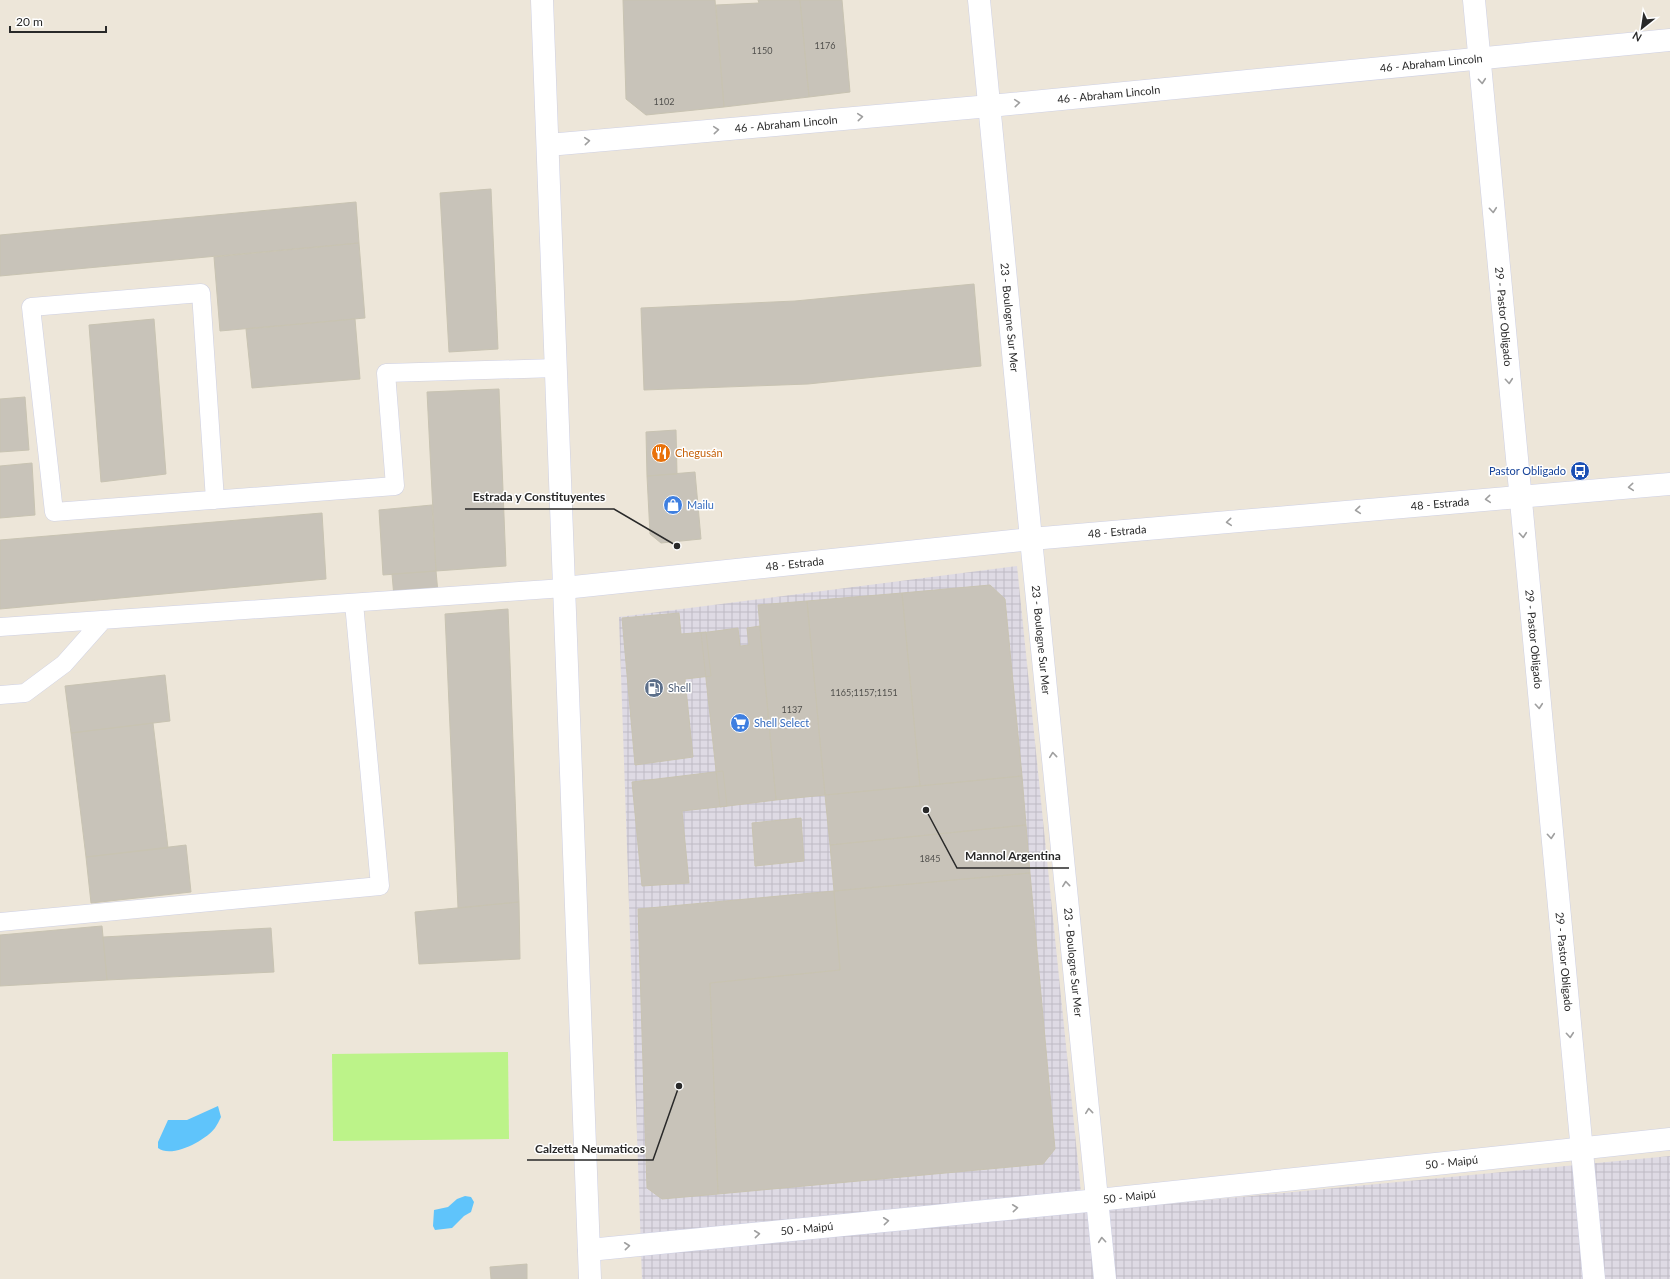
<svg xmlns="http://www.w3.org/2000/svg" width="1670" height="1279" viewBox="0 0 1670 1279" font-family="Lato,sans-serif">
<defs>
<pattern id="industrial-grid" width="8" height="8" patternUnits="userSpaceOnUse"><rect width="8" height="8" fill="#dedae4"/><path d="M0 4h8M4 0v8" fill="none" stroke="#bebbc4"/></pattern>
</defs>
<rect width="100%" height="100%" fill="#ede6d9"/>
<!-- industrial -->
<path fill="url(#industrial-grid)" d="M1017,566l66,646 587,-56v123h-1028l-23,-662z"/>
<!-- pitch -->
<path fill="#bcf389" d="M508,1052l1,87 -176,2 -1,-87z"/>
<!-- water -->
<path fill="#5fc4fb" d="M218,1106l3,11c-2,4 -4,8 -6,11 -9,12 -43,31 -57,20v-6l10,-22h19z
M465,1196l6,1 3,5 -3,10 -7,4 -12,12 -17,2 -2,-4 1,-16 14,-3 9,-8z"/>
<!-- building -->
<path fill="#c8c3b9" stroke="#c8c3b2" d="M623,0h92l9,107 -78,8 -20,-16z
M758,0h42l9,97 -85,10 -8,-102 43,-2z
M800,0h42l8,92 -41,5z
M491,189l7,160 -49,3 -9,-159z
M356,202l3,41 -359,33v-41z
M359,243l6,75 -145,13 -6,-74z
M974,284l7,82 -173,18 -164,6 -3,-82 154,-7z
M154,319l12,155 -65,8 -12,-157z
M355,319l5,60 -108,9 -6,-59z
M499,389l7,177 -70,5 -9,-179z
M25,397l4,53 -29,2v-53z
M676,430l1,44 -30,2 -1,-44z
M32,463l3,52 -35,3v-52z
M695,472l6,67 -40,4 -11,-9 -3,-58z
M432,505l4,66 -53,4 -4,-65z
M322,513l4,66 -326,30v-69z
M436,571l2,22 -44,4 -2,-23z
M990,585l15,14 17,177 -102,10 -18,-193z
M902,593l18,193 -95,9 -18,-194z
M807,601l18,194 -49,5 -18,-195z
M508,609l11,293 -61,6 -13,-294z
M679,613l2,21 25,-2 5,44 -26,3 8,78 -58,8 -13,-147z
M760,626l16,174 -56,7 -19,-174 37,-5 2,18 9,-1 -2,-17z
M165,675l5,46 -99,12 -6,-47z
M153,723l15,125 -82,9 -15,-124z
M723,771l4,35 -45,5 7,72 -47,3 -10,-104z
M1022,776l4,49 -196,20 -5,-50z
M801,818l3,43 -49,5 -3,-43z
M1026,825l4,48 -196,18 -4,-46z
M186,845l5,47 -100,11 -5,-46z
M1030,873l25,276 -12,15 -325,30 -8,-211 130,-13 -6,-79z
M834,891l6,79 -130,13 8,211 -56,5 -15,-11 -9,-279z
M519,902l1,57 -101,5 -4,-52z
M102,926l5,54 -107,6v-51z
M271,928l3,44 -167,8 -4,-43z
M527,1264v15h-36l-1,-12z"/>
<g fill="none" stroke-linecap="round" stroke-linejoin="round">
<!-- service casing -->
<g stroke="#ced0e4" stroke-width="19">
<path id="service" d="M215,500l-14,-207 -170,14 23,205 341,-26 -9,-113 170,-5
M0,627l564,-39
M0,695l25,-2 39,-29 39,-44
M0,922l380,-36 -26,-283"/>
</g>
<!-- minor casing -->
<g stroke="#ced0e4" stroke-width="23">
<g id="minor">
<path id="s1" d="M979,0l52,539 74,740"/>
<path id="s2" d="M1474,0l120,1279"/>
<path id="s3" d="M548,145l442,-39 680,-66"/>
<path id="s4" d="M564,588l467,-49 639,-55"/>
<path id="s5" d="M589,1250l509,-50 572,-61"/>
</g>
</g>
<!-- secondary casing -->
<g stroke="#ced0e4" stroke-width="23">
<path id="secondary" d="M542,0l48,1279"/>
</g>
<!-- service -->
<use href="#service" stroke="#fff" stroke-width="18"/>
<!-- minor -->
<use href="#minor" stroke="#fff" stroke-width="22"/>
<!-- secondary -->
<use href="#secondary" stroke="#fff" stroke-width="22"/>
</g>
<!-- one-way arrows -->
<defs><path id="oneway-chevron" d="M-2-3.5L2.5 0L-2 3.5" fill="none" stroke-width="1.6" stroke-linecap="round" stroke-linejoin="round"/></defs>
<g stroke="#9f9f9f">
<use href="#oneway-chevron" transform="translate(1482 81) rotate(85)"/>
<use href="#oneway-chevron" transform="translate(1017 103) rotate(-5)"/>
<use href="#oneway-chevron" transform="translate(860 117) rotate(-5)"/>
<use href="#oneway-chevron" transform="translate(716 130) rotate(-5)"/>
<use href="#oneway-chevron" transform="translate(587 141) rotate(-5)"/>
<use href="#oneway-chevron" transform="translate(1493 210) rotate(85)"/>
<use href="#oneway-chevron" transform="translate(1509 381) rotate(85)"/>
<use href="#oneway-chevron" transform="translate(1631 487) rotate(175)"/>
<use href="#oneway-chevron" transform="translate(1488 499) rotate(175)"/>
<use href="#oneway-chevron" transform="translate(1358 510) rotate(175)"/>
<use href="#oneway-chevron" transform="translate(1229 522) rotate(175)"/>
<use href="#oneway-chevron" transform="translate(1523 535) rotate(85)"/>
<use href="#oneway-chevron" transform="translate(1539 706) rotate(85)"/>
<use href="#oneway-chevron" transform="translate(1053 755) rotate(-96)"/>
<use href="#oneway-chevron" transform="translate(1551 836) rotate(85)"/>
<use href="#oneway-chevron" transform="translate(1066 884) rotate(-96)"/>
<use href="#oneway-chevron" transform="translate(1570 1035) rotate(85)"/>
<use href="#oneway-chevron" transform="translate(1089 1111) rotate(-96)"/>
<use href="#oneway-chevron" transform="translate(1015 1208) rotate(-6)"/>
<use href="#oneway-chevron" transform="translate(886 1221) rotate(-6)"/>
<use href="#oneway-chevron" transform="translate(757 1234) rotate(-6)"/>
<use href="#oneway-chevron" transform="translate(1102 1240) rotate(-95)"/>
<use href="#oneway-chevron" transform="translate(627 1246) rotate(-6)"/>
</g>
<!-- icons -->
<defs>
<g id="restaurant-disc" transform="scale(1)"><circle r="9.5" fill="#e8710a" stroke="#fff"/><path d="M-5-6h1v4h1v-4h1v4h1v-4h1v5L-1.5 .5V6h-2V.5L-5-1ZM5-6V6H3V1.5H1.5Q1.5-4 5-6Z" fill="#fff"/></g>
<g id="bus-disc" transform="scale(1)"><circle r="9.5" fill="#1a4fb4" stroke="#fff"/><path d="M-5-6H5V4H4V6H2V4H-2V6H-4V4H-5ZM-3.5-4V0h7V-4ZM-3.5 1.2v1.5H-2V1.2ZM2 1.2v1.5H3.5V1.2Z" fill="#fff"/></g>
<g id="shop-disc" transform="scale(1)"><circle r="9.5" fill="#3f7fe0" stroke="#fff"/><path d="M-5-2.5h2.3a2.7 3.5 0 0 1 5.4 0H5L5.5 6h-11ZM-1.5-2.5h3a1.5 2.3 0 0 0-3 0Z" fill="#fff"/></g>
<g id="fuel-disc" transform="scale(1)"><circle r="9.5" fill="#5c6f8a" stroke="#fff"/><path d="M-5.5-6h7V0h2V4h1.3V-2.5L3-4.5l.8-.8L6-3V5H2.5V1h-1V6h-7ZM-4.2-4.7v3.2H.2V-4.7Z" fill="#fff"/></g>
<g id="supermarket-disc" transform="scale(1)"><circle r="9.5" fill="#3f7fe0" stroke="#fff"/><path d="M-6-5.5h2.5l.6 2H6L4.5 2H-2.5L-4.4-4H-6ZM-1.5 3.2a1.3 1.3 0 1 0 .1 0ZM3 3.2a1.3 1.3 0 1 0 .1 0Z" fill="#fff"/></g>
</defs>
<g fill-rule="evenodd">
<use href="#restaurant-disc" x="661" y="453"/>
<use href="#bus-disc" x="1580" y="471"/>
<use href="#shop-disc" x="673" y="505"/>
<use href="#fuel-disc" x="654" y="688"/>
<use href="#supermarket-disc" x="740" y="723"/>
</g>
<g text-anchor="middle" stroke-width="3" stroke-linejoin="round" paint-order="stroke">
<!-- number labels -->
<g font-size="9" fill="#51504d">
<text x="825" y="49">1176</text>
<text x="762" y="54">1150</text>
<text x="664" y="105">1102</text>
<text x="864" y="696">1165;1157;1151</text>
<text x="792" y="713">1137</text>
<text x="930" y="862">1845</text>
</g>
<!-- street labels -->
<g font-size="11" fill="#292929" stroke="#fff">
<text dy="4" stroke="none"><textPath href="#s3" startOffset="887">46 - Abraham Lincoln</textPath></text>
<text dy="4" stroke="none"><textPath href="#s3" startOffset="563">46 - Abraham Lincoln</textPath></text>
<text dy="4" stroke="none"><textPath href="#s3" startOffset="239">46 - Abraham Lincoln</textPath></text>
<text dy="4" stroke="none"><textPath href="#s1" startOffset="319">23 - Boulogne Sur Mer</textPath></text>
<text dy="4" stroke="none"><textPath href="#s2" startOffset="318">29 - Pastor Obligado</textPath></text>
<text dy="4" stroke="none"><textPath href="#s4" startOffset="880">48 - Estrada</textPath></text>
<text dy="4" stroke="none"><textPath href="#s4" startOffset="556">48 - Estrada</textPath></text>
<text dy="4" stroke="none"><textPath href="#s4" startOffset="232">48 - Estrada</textPath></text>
<text dy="4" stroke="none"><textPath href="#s1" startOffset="643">23 - Boulogne Sur Mer</textPath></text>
<text dy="4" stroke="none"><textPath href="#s2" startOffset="642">29 - Pastor Obligado</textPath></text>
<text dy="4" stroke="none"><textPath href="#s1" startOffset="967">23 - Boulogne Sur Mer</textPath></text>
<text dy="4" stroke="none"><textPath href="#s2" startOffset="966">29 - Pastor Obligado</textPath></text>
<text dy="4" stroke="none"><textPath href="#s5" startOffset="867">50 - Maipú</textPath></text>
<text dy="4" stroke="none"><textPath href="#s5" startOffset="543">50 - Maipú</textPath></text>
<text dy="4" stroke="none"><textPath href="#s5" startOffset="219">50 - Maipú</textPath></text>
</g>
<!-- food labels -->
<g font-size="11" fill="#c56008" stroke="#fff" text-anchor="start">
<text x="675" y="457">Chegusán</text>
</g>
<!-- transit labels -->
<g font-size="11" fill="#164399" stroke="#fff" text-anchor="end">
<text x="1566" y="475">Pastor Obligado</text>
</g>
<!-- shop labels -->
<g font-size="11" fill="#366cbe" stroke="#fff" text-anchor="start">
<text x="687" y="509">Mailu</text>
<text x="754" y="727">Shell Select</text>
</g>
<!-- service labels -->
<g font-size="11" fill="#4e5e75" stroke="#fff" text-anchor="start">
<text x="668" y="692">Shell</text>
</g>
</g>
<!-- callouts -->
<path fill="none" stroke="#292929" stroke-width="1.5" d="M677 546L614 509H465M926 810L957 868H1069M679 1086L653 1160H527"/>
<g fill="#292929" stroke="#fff" stroke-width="1.5">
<circle cx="677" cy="546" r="4"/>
<circle cx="926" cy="810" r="4"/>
<circle cx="679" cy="1086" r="4"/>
</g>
<g font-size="12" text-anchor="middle" font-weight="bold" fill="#292929" stroke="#fff" stroke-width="3" stroke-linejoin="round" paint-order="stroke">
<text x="539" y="501">Estrada y Constituyentes</text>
<text x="1013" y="860">Mannol Argentina</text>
<text x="590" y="1153">Calzetta Neumaticos</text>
</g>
<!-- north arrow -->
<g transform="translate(1642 28) rotate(210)" stroke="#ffffff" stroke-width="3" paint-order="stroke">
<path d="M0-3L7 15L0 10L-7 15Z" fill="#292929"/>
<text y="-6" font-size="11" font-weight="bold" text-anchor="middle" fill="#292929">N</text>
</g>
<!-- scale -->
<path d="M10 26v6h96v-6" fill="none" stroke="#292929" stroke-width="2"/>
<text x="16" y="26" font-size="12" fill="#292929" stroke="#ffffff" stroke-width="3" paint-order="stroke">20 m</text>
</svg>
